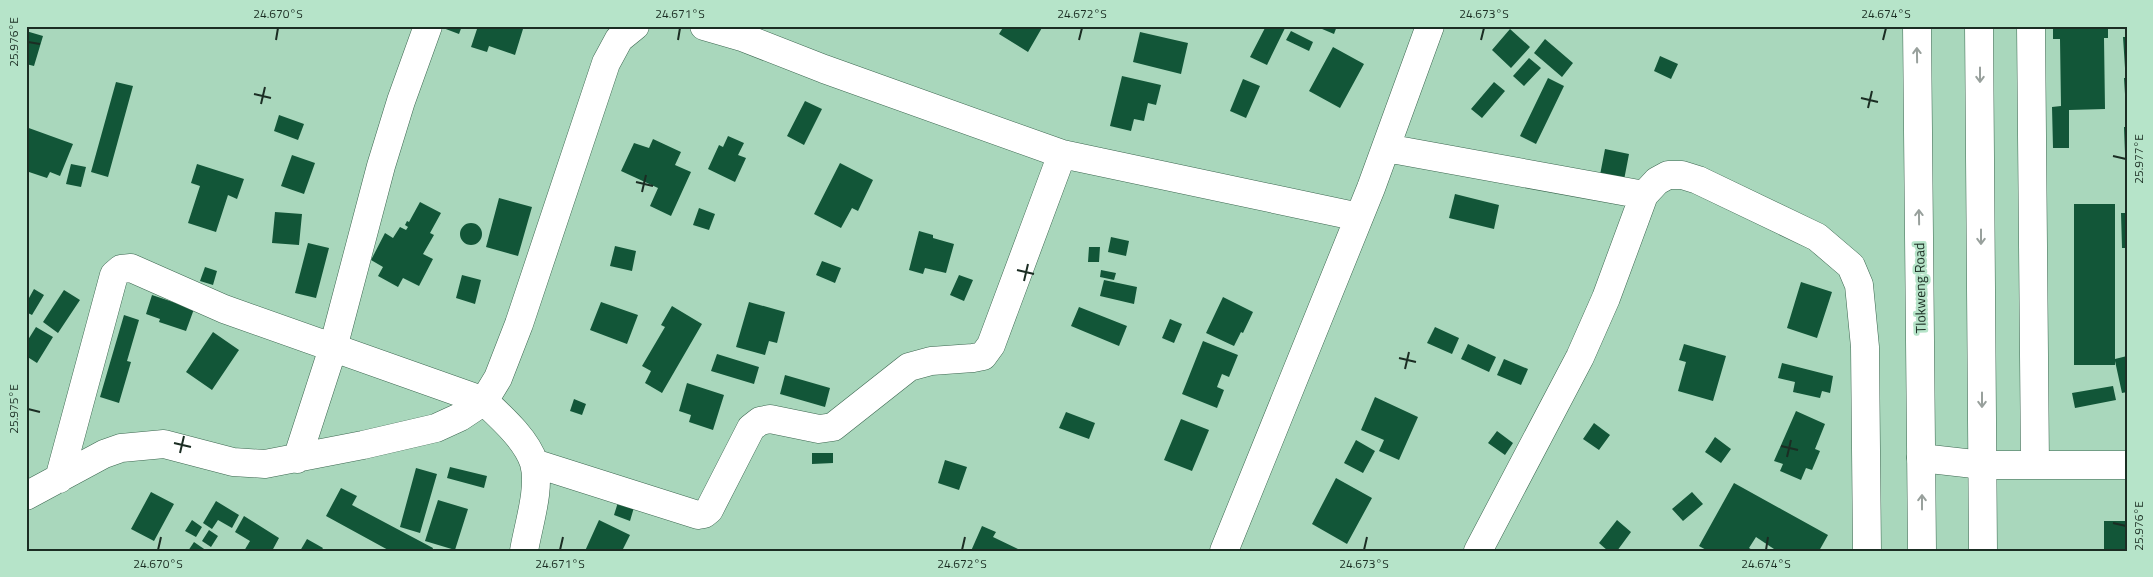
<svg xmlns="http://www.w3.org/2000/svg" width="2153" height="577" viewBox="0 0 2153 577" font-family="'Titillium Web',sans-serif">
<rect width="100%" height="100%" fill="#a9d7bc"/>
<!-- building -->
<path fill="#125638" d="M444,26h18l-3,8 -16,-6z
M478,26h38l7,3 -8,26 -26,-9 -2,6 -16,-5z
M1004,26h39l-15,26 -29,-18z
M1266,26h20l-19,39 -17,-8z
M1315,26h22l-3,8z
M2053,26h55v12h-4l1,71 -36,1v38h-16l-1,-41 9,-1 -1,-67h-7z
M1510,29l20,18 -19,21 -19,-18z
M26,31l17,5 -9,30 -8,-2z
M1291,31l22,11 -4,9 -23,-11z
M1140,32l48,11 -7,31 -48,-12z
M2123,37h4v31h-2z
M1545,39l28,24 -11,14 -28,-24z
M1333,47l31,17 -24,44 -31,-17z
M1660,56l18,8 -7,15 -17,-8z
M1529,58l12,10 -17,18 -11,-10z
M1122,76l39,9 -5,20 -8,-2 -4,18 -10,-2 -3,12 -21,-5z
M1548,78l16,8 -28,58 -16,-8z
M2124,78h3v16h-2z
M1243,79l17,7 -14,32 -16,-7z
M116,82l17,4 -25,91 -17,-5z
M1494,82l11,9 -23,27 -11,-9z
M805,101l17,8 -18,36 -17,-9z
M279,115l25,9 -6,16 -24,-9z
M26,127l47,17 -13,32 -10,-4 -3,6 -21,-7 2,-4 -2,-1z
M2124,127h3v26h-2z
M728,136l16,7 -6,12 8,3 -11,24 -27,-13 11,-24 4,2z
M653,139l28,13 -6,13 16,7 -20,44 -21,-10 8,-18 -37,-17 13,-28 15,5z
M1605,149l24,5 -5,26 -24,-5z
M292,155l23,8 -11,31 -23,-8z
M840,163l33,17 -15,31 -6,-3 -11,20 -27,-14z
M71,164l15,3 -5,20 -15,-3z
M197,164l47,15 -7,20 -9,-4 -12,37 -28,-9 12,-37 -9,-3z
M1455,194l44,11 -5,24 -45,-11z
M499,198l33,9 -14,49 -32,-9z
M420,202l21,11 -11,20 4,2 -11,19 10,5 -14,27 -16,-8 -5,9 -20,-11 5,-9 -12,-7 14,-27 8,5 7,-11 6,3 2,-3 -3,-2 2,-4 2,1z
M2074,204h41v155l12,-3v36l-5,1 -7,-32v4h-41z
M699,208l16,6 -6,16 -16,-5z
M275,212l27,2 -3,31 -27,-2z
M2121,213h6v35h-5z
M460 234a11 11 0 1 1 22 0a11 11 0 1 1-22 0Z
M919,231l14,4v3l21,6 -8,29 -21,-5 -2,6 -14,-4z
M1111,237l18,4 -3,15 -18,-4z
M308,243l21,5 -13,50 -21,-5z
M615,246l21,5 -4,20 -22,-5z
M1089,247h11l-1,15h-11z
M822,261l19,7 -6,15 -19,-8z
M205,267l12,4 -4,14 -13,-4z
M1101,270l15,3 -2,7 -14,-3z
M462,275l19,5 -6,24 -19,-6z
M959,275l14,5 -9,21 -14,-6z
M1104,280l33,7 -3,17 -34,-8z
M1801,282l31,10 -15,46 -30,-10z
M34,289l10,6 -12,20 -6,-3v-15l3,1z
M64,290l16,10 -22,33 -15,-11z
M152,295l42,14 -8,22 -27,-9 1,-3 -14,-5z
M1223,297l30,15 -10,21 -2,-1 -7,14 -28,-13z
M601,302l37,13 -11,29 -37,-14z
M749,302l36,10 -8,31 -8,-2 -4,14 -29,-8z
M672,306l30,18 -40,69 -17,-10 6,-12 -9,-5 23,-39 -4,-2z
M1079,307l48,19 -8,20 -48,-20z
M124,315l15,5 -12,41 4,1 -12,41 -19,-6z
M1170,319l12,5 -8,19 -12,-5z
M36,327l17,10 -16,26 -11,-7v-13z
M1435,327l24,11 -7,16 -25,-11z
M213,332l26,18 -27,40 -26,-18z
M1203,341l35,14 -9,22 -7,-3 -5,13 7,3 -7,18 -35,-14z
M1468,344l28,13 -7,15 -28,-13z
M1684,344l42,12 -13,45 -35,-10 8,-29 -7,-2z
M717,354l42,13 -5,17 -43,-13z
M1504,359l24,10 -7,16 -24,-10z
M1782,363l51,13 -3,17 -8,-2 -2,7 -27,-6 2,-10 -17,-4z
M785,375l45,13 -5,19 -45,-13z
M687,383l37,12 -11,35 -24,-8 2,-7 -12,-4z
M2113,386l3,14 -41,8 -3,-15z
M1375,397l43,20 -19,43 -20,-9 5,-11 -23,-10z
M574,399l12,5 -4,11 -12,-4z
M1796,411l29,13 -10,25 5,2 -8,19 -6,-2 -5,12 -21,-9 3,-7 -9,-3z
M1066,412l29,11 -6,16 -30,-11z
M1181,419l28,11 -17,41 -28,-11z
M1594,423l16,12 -11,15 -16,-11z
M1497,431l16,12 -8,12 -17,-12z
M1715,437l16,12 -10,14 -16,-11z
M1356,440l19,11 -12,22 -19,-10z
M812,453h21v10l-21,1z
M945,460l22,7 -8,23 -21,-7z
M450,467l37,9 -3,12 -37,-10z
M416,468l21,6 -17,59 -20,-6z
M1336,478l36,20 -25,46 -35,-20z
M1734,483l94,52 -9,16h-42l-21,-14 -7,11 5,3h-46l-9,-5z
M341,488l16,8 -5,9 81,43 -1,3h-42l-64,-35z
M151,492l23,12 -20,37 -23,-12z
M1692,492l11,12 -20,17 -11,-12z
M619,499l16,5 -5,17 -16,-6z
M438,500l30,9 -13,41 -30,-9z
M216,501l23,14 -7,13 -14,-8 -6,9 -9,-6z
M244,516l35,22 -7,13h-28l6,-10 -15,-9z
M192,520l10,7 -6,10 -11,-6z
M599,520l31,15 -8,16h-37z
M1617,520l14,12 -14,19h-9l-9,-8z
M2104,521h23v30h-23z
M982,526l14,6 -3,5 29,14h-51z
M209,530l9,6 -7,11 -9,-6z
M307,539l16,9 -2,3h-21z
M194,542l13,9h-19z"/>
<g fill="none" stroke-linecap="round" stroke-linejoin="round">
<!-- minor casing -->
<g stroke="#3c6750" stroke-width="29">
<path id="minor" d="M704,26l38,11 82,32 238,85 297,63
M2031,26l4,439
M1386,148l258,47
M1921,458l62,7h144
M297,459l36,-111 48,-182 20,-65 27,-75
M534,463l164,52 6,-1 5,-4 42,-82 9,-7 10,-2 49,10 14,-2 76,-60 22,-6 42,-3 10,-2 8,-11 71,-191
M59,479l55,-204 7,-6 10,-1 93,41 260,92c17,16 43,39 50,62 7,25 -6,63 -10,88
M26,496l78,-42 17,-6 43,-4 69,18 32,2 98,-19 73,-17 24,-11 24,-16 14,-23 21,-54 87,-261 13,-24 16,-13
M1224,551l147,-363 59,-162
M1478,551l102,-194 26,-59 38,-103 13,-14 11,-6h14l16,5 119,57 34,29 8,19 6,62 2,204"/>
</g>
<!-- major casing -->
<g stroke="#3c6750" stroke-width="29">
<path id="major" d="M1917,26l5,525
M1979,26l4,525"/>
</g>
<!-- minor -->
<use href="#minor" stroke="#fff" stroke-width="28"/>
<!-- major -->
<use href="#major" stroke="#fff" stroke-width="28"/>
</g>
<!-- one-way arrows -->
<defs><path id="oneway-shaft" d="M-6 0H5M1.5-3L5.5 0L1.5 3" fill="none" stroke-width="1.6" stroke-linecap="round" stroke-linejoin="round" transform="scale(1.25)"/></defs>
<g stroke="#98a09c">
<use href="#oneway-shaft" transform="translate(1917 55) rotate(-91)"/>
<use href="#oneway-shaft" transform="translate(1980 75) rotate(90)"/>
<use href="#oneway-shaft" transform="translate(1919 217) rotate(-91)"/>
<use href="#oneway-shaft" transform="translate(1981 237) rotate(90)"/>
<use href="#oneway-shaft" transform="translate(1982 400) rotate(90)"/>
<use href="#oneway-shaft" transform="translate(1922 502) rotate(-90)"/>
</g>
<!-- ticks -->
<path fill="none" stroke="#1b2d23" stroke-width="2" d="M276,40l2,-12M678,40l2,-12M1079,40l3,-12M1481,40l3,-12M1883,40l3,-12M28,42l12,2M254,94l17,4M1861,98l17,4M261,104l4,-17M1868,108l4,-17M2113,156l13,3M636,182l17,4M642,192l4,-17M1017,270l17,4M1024,281l4,-17M1399,358l17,4M1405,369l4,-17M28,409l12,3M174,443l17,4M1781,446l17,4M180,453l4,-17M1787,457l4,-17M2113,523l13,3M158,550l3,-13M560,550l3,-13M962,550l3,-13M1364,550l3,-13M1766,550l2,-13"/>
<g text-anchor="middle" stroke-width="5" stroke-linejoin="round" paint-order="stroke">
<!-- street labels -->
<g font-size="14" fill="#1b2d23" stroke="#b6e4c9">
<text transform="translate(1920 288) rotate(-91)" y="5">Tlokweng Road</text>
</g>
</g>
<!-- border -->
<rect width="2153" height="577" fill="none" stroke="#b6e4c9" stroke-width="55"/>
<rect x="28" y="28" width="2098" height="522" fill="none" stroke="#1b2d23" stroke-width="2"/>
<g font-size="12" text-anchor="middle" fill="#1b2d23">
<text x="278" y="18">24.670°S</text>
<text x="680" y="18">24.671°S</text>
<text x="1082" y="18">24.672°S</text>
<text x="1484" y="18">24.673°S</text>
<text x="1886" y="18">24.674°S</text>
<text transform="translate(14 42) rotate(-90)" y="4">25.976°E</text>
<text transform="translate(2139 159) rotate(-90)" y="4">25.977°E</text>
<text transform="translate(14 409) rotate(-90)" y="4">25.975°E</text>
<text transform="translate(2139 526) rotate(-90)" y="4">25.976°E</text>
<text x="158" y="568">24.670°S</text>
<text x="560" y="568">24.671°S</text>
<text x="962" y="568">24.672°S</text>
<text x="1364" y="568">24.673°S</text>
<text x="1766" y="568">24.674°S</text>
</g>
</svg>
